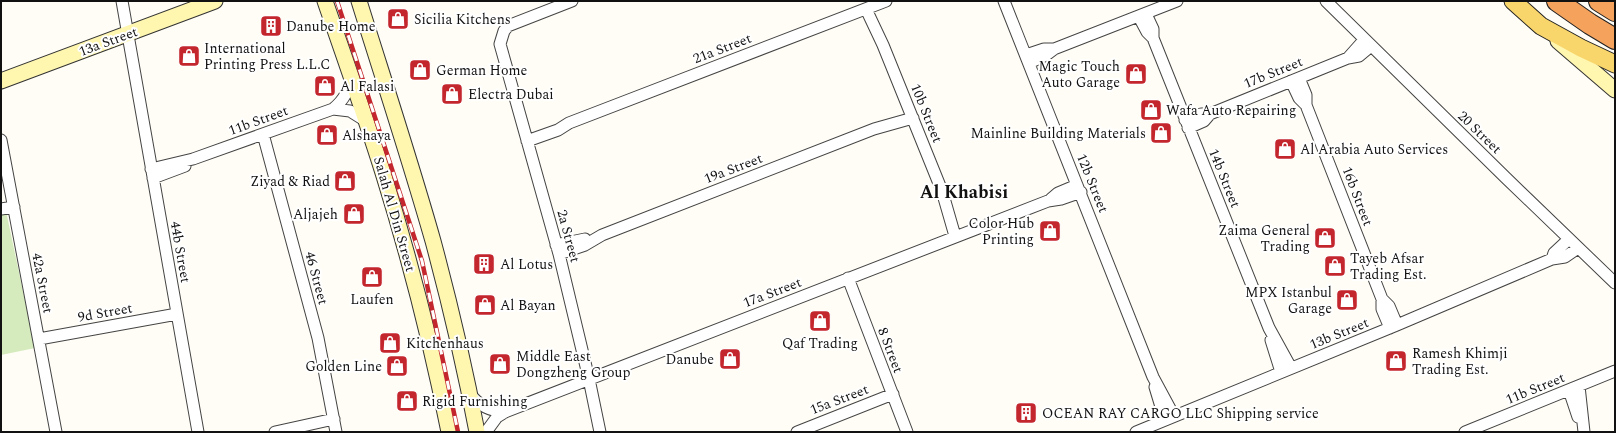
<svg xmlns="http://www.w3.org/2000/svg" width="1616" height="433" viewBox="0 0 1616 433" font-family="Spectral,serif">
<rect width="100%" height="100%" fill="#fffdf5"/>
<!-- green -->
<path fill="#d5ebbd" d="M6,211l29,137 -34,7v-143z"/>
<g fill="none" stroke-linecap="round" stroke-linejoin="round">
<!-- street casing -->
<g stroke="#444" stroke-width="13">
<path id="street" d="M122,1l76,431
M572,1l-64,25 -4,5 -4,13 59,210 30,125 11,53
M1004,1l149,376 21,39
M1326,1l180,177 109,105
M866,9l17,36 59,146 13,45
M1146,14l7,15v9l116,290 22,40
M1139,17l8,15 6,6
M1026,55l18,-6h10
M1348,58l16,-18
M1029,63l17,-8 8,-6 123,-48
M1299,78l7,17v10
M1291,81l8,17 7,7 76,194 7,7 8,19
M333,109l17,2 16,10
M1185,120l16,-6h9
M1188,128l16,-7 6,-7 138,-56 11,-2 12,-10
M263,134l55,204 18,94
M1,140l55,292
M527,141l31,-11 11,-7 317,-122
M151,169l42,-10 140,-50c12,-10 16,-19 18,-34
M153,178l32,-12
M1051,199l7,-6 19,-8
M1,209l13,-2
M556,245l29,-6
M559,254l26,-9 17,-10 272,-106 39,-11
M1552,259l2,-6 15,-14
M848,278l59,154
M1382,299v10l8,19
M39,339l138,-25
M1271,340l10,32
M1579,386l5,46
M1155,387l10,33
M1569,390l9,27
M470,394c9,12 20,17 35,18
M275,432l59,-13
M486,432l11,-15 8,-5 543,-211 13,-2 20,-7
M797,432l96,-38
M1136,432l261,-107 155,-66 13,-2 13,-9
M1465,432l150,-61"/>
</g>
<!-- secondary casing -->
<g stroke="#333" stroke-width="17">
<path id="secondary" d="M325,1c20,58 41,117 59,175 26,84 48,170 65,256
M359,1c25,80 51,159 74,240 17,63 32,127 44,191
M1558,41l57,49
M1,81l214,-80"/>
</g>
<!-- primary casing -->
<g stroke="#222" stroke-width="19">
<path id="primary" d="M1513,1l28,25 40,22 34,16"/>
</g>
<!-- highway casing -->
<g stroke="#222" stroke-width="22">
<path id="highway" d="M1557,1l33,23 25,15
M1599,1l16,10"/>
</g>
<!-- street -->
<use href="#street" stroke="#fff" stroke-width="11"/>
<!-- secondary -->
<use href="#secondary" stroke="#fff6b0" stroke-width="15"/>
<!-- primary -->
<use href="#primary" stroke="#f9d66b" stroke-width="17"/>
<!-- highway -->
<use href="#highway" stroke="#f5a25d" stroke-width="20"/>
<!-- rail casing -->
<g stroke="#c4262e" stroke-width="4.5">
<path id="rail" d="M337,1l85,260 36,171"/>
</g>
<!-- rail -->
<use href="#rail" stroke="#fff" stroke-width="3" stroke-dasharray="9" stroke-linecap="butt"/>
</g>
<!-- icons -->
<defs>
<g id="shop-square" transform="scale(1.15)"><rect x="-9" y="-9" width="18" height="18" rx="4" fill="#c4262e" stroke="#fff"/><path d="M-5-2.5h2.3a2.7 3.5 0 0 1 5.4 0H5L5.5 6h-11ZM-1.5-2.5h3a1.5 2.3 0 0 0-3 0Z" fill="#fff"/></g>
<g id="building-square" transform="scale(1.15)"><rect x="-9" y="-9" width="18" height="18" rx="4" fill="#c4262e" stroke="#fff"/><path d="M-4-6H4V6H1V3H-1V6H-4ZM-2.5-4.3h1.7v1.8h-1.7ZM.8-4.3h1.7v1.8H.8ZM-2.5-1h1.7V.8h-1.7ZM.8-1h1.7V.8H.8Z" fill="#fff"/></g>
</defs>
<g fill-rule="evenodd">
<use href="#shop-square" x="398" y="19"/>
<use href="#building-square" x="271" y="26"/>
<use href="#shop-square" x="189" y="56"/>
<use href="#shop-square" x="420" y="70"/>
<use href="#shop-square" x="1136" y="74"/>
<use href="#shop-square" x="325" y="86"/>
<use href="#shop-square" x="452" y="94"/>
<use href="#shop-square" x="1151" y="110"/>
<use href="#shop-square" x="1161" y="133"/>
<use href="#shop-square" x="327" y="135"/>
<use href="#shop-square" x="1285" y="149"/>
<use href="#shop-square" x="345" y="181"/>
<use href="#shop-square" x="354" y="214"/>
<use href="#shop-square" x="1050" y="231"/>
<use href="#shop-square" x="1325" y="238"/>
<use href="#building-square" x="484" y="264"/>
<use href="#shop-square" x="1335" y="266"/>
<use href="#shop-square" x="372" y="277"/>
<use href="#shop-square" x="1347" y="300"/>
<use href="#shop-square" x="485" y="305"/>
<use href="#shop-square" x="820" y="321"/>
<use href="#shop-square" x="390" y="343"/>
<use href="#shop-square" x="730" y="359"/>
<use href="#shop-square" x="1396" y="361"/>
<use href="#shop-square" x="500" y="364"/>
<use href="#shop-square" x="397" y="366"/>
<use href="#shop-square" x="407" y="401"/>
<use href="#building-square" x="1026" y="413"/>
</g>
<g text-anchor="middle" stroke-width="4" stroke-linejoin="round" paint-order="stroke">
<!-- poi labels -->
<g font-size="14" fill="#111" stroke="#fff" text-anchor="start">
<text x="414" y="24">Sicilia Kitchens</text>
<text x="286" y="31">Danube Home</text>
<text x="204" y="53">International<tspan x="204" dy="16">Printing Press L.L.C</tspan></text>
<text x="1120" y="71" text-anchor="end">Magic Touch<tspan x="1120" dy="16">Auto Garage</tspan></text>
<text x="436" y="75">German Home</text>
<text x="340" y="91">Al Falasi</text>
<text x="468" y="99">Electra Dubai</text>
<text x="1166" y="115">Wafa Auto Repairing</text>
<text x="1146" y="138" text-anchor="end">Mainline Building Materials</text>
<text x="342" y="140">Alshaya</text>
<text x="1300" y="154">Al Arabia Auto Services</text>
<text x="330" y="186" text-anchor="end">Ziyad &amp; Riad</text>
<text x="338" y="219" text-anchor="end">Aljajeh</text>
<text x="1034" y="228" text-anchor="end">Color Hub<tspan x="1034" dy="16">Printing</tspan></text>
<text x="1310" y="235" text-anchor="end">Zaima General<tspan x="1310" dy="16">Trading</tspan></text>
<text x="1350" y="263">Tayeb Afsar<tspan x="1350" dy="16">Trading Est.</tspan></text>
<text x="500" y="269">Al Lotus</text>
<text x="1332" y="297" text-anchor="end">MPX Istanbul<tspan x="1332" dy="16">Garage</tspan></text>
<text x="372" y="304" text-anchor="middle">Laufen</text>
<text x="500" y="310">Al Bayan</text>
<text x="406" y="348">Kitchenhaus</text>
<text x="820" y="348" text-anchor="middle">Qaf Trading</text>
<text x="1412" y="358">Ramesh Khimji<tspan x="1412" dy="16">Trading Est.</tspan></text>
<text x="516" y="361">Middle East<tspan x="516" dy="16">Dongzheng Group</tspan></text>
<text x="714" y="364" text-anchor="end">Danube</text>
<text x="382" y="371" text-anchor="end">Golden Line</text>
<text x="422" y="406">Rigid Furnishing</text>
<text x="1042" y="418">OCEAN RAY CARGO LLC Shipping service</text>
</g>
<!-- street labels -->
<g font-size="14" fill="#111" stroke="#fff">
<text transform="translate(108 41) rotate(-20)" y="5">13a Street</text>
<text transform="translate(722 48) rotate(-21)" y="5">21a Street</text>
<text transform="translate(1273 72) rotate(-22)" y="5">17b Street</text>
<text transform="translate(927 113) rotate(68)" y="5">10b Street</text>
<text transform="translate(258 120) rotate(-20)" y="5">11b Street</text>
<text transform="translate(1480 132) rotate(44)" y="5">20 Street</text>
<text transform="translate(733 168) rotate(-21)" y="5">19a Street</text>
<text transform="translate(1225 178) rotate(68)" y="5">14b Street</text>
<text transform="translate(1093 183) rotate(68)" y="5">12b Street</text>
<text transform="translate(1358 196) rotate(69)" y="5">16b Street</text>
<text transform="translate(395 214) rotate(74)" y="5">Salah Al Din Street</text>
<text transform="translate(569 236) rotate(75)" y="5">2a Street</text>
<text transform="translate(181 252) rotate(80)" y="5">44b Street</text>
<text transform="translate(317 278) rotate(75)" y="5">46 Street</text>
<text transform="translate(43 283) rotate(79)" y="5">42a Street</text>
<text transform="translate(772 292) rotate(-21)" y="5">17a Street</text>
<text transform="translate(105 312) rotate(-10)" y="5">9d Street</text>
<text transform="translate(1339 333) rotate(-22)" y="5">13b Street</text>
<text transform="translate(891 350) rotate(69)" y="5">8 Street</text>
<text transform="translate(1535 388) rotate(-22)" y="5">11b Street</text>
<text transform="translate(839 399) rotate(-21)" y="5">15a Street</text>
</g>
<!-- district labels -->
<g font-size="18" font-weight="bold" fill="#111" stroke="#fff">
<text x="964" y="198">Al Khabisi</text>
</g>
</g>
<!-- border -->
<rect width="1616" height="433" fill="none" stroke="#111111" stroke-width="4"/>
</svg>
